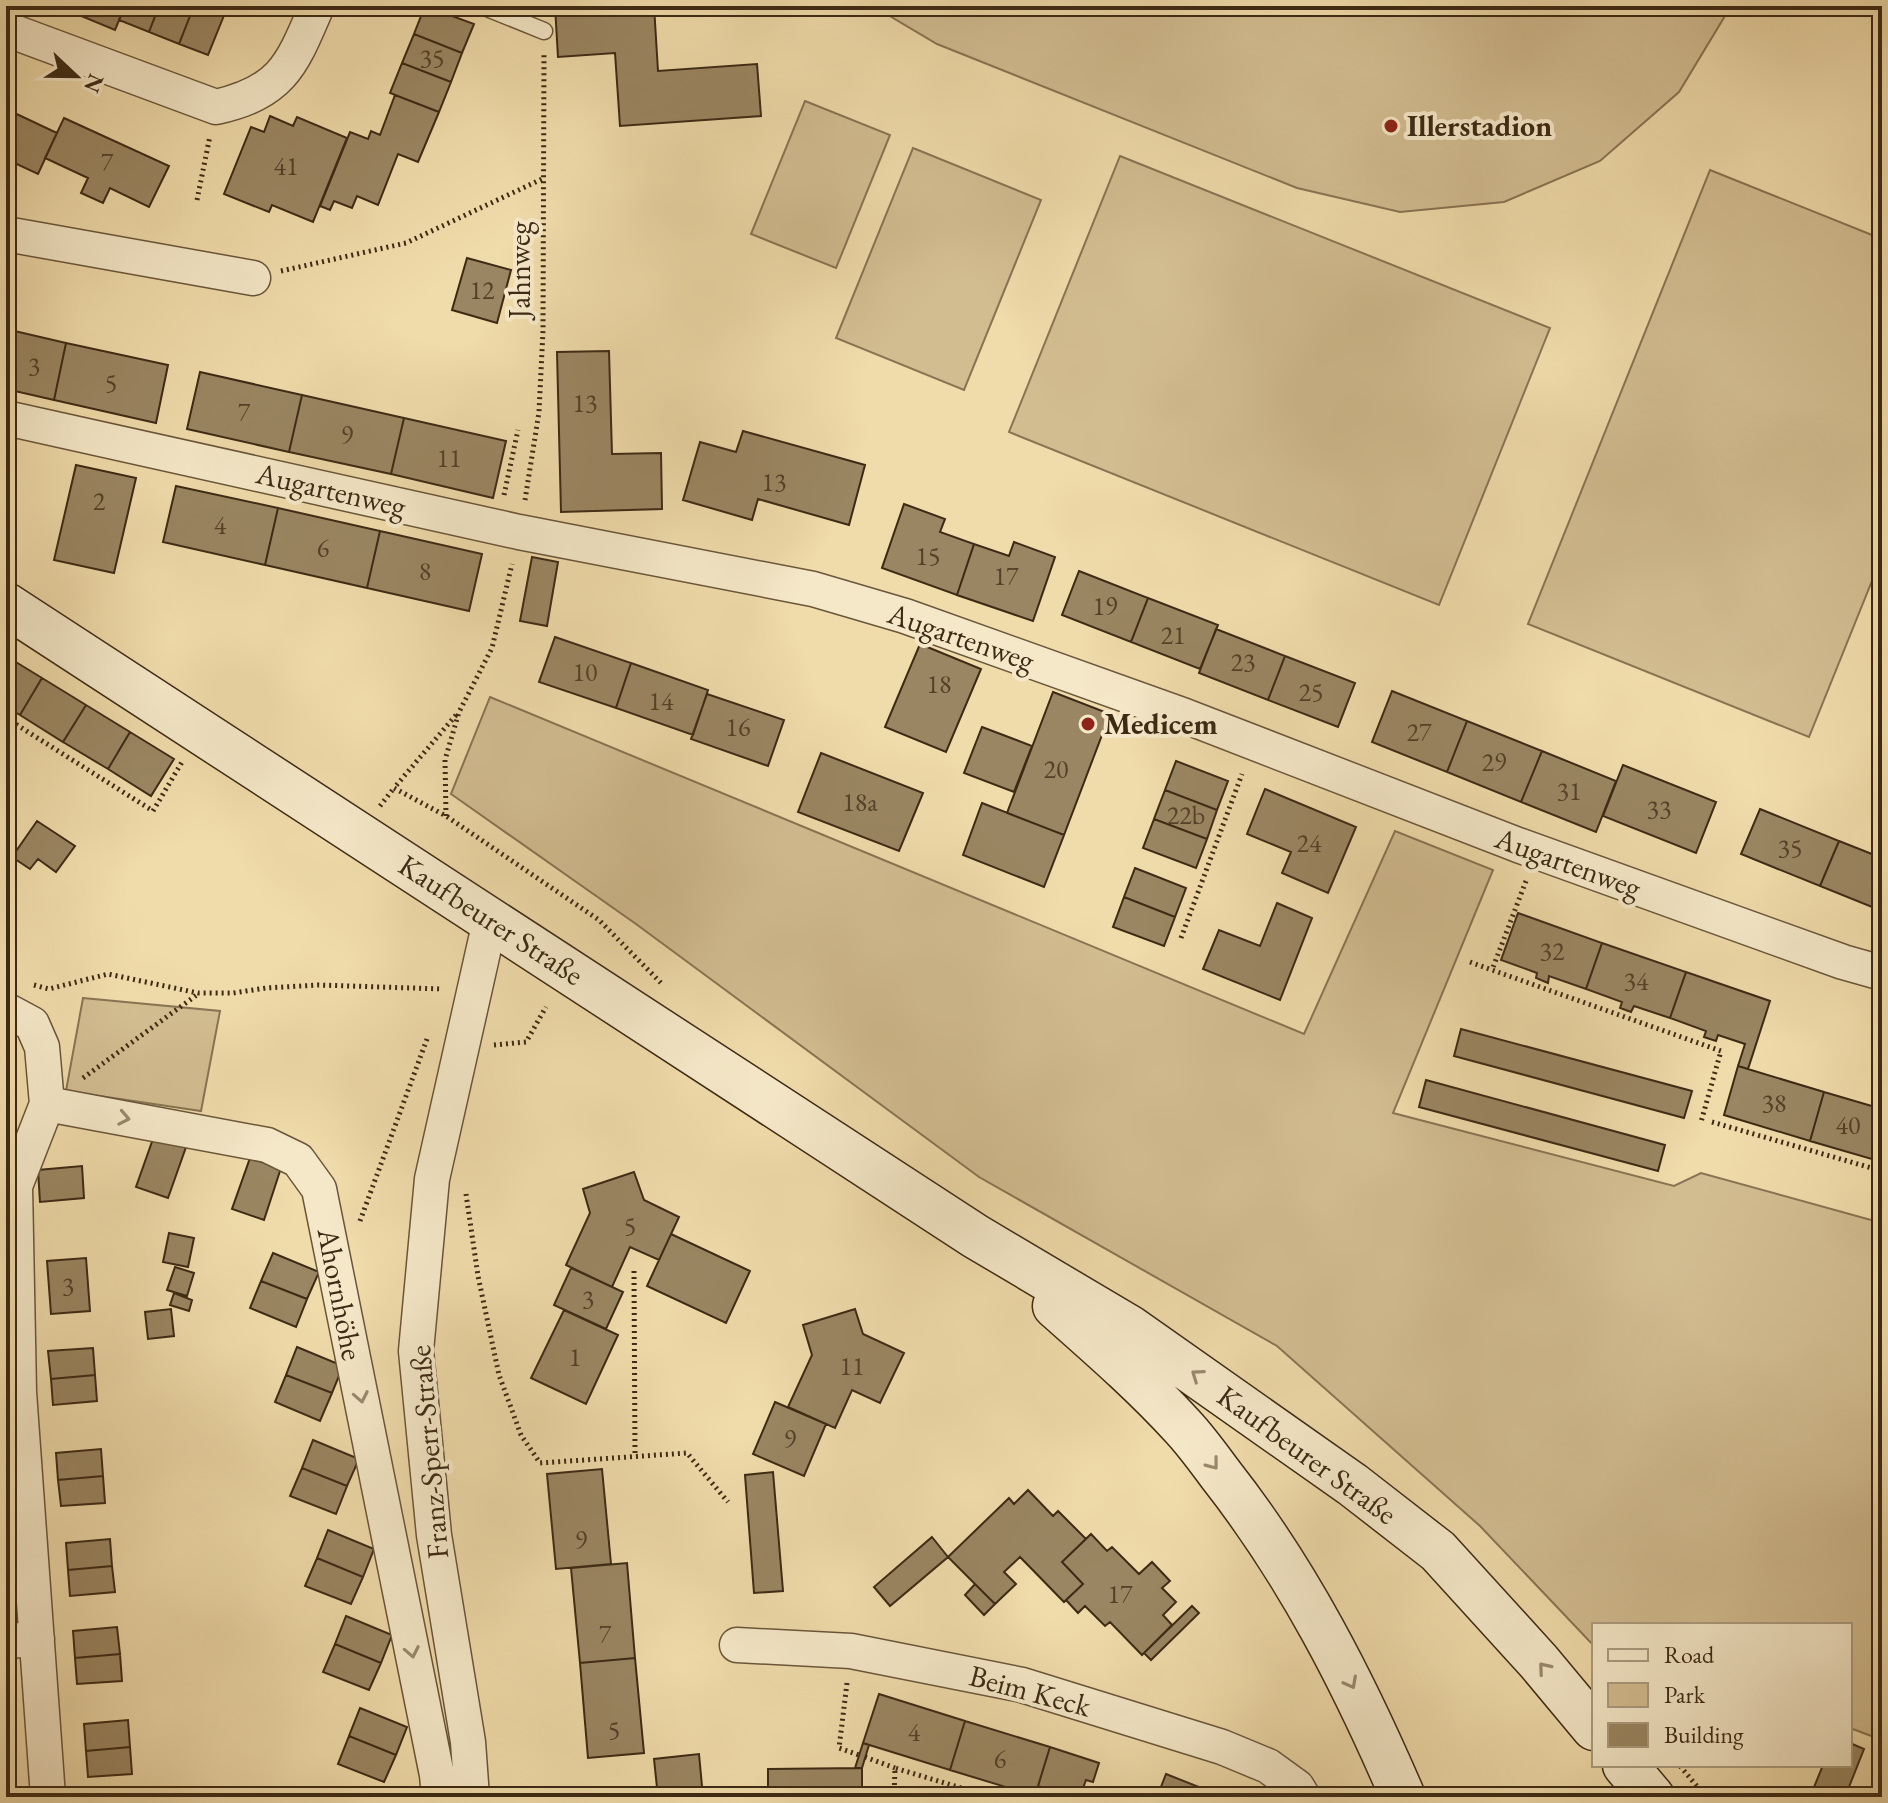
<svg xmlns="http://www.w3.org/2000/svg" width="1888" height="1803" viewBox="0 0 1888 1803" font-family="'EB Garamond',serif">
<rect width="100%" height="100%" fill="#f0dbaa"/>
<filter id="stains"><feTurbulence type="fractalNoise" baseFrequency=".0025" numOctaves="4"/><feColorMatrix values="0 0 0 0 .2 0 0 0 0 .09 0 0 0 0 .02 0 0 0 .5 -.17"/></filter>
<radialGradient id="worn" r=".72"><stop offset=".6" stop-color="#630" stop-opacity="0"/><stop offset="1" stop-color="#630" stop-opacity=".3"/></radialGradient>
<!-- green -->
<path fill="#d2bd91" stroke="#887453" stroke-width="2" d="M873,6h858l-52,86 -79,69 -96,41 -104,10 -103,-24 -360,-144z
M805,101l85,34 -54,133 -85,-34z
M913,148l128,52 -77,190 -128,-52z
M1120,156l430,172 -111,277 -430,-173z
M1710,170l172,69v317l-73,181 -281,-113z
M490,697l814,337 91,-203 98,39 -100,243 281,73 27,-13 181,50v517l-32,-12v-103h-256v21l-114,-120 -203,-180 -298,-169 -343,-253 -185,-130z
M83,998l137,13 -19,100 -135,-20z"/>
<!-- building -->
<path fill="#9a8662" stroke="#3d2a15" stroke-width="2" d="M56,6h35l-5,12z
M91,6h34l-10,24 -29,-12z
M125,6h34l-10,26 -30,-12z
M159,6h35l-15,38 -30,-12z
M194,6l33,2 -19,47 -29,-11z
M425,6l49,18 -12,29 -48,-19z
M555,6h99l4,65 99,-7 4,52 -141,10 -5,-73 -57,4z
M414,34l48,19 -11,29 -49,-19z
M402,63l49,19 -12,30 -49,-19z
M395,95l44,17 -21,50 -20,-8 -20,51 -21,-9 -5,12 -18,-7 -4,9 -10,-4 30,-74 18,7 3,-8 9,4z
M6,109l51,24 -19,41 -32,-15z
M270,116l23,10 4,-9 50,21 -34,84 -41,-17 -3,7 -45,-18 27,-67 13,5z
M64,118l105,48 -20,41 -39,-19 -7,15 -22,-10 7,-15 -43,-20z
M467,258l44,12 -14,53 -45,-13z
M6,329l60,14 -12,57 -48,-11z
M66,343l102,22 -12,58 -102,-23z
M609,351l3,103 49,-1 1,56 -101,3 -4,-160z
M200,372l102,23 -13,57 -102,-23z
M302,395l102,23 -13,56 -102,-22z
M404,418l102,23 -13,57 -102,-24z
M743,431l122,34 -16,60 -91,-26 -6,21 -69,-20 17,-58 36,10z
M76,465l60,13 -22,95 -60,-13z
M176,486l102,22 -13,57 -102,-23z
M904,504l41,15 -5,13 34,12 -17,51 -75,-27z
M278,508l102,23 -13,57 -102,-23z
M380,531l102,23 -13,57 -102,-23z
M1014,542l41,15 -22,64 -76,-26 17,-51 35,12z
M532,557l26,5 -11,64 -27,-5z
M1079,571l69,27 -17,44 -69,-27z
M1148,598l70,27 -18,44 -69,-27z
M1216,629l69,27 -17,44 -69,-27z
M555,637l76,26 -15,45 -77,-26z
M920,644l61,25 -35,83 -61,-25z
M6,656l36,22 -22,37 -14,-8z
M1285,656l70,27 -17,44 -70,-27z
M631,663l77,27 -15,45 -77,-27z
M42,678l44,27 -23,37 -43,-27z
M1392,691l75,30 -20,51 -75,-30z
M1053,692l57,22 -46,121 -57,-22z
M707,694l77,26 -16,46 -77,-27z
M86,705l44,27 -22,37 -45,-27z
M1467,721l75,30 -21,51 -74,-30z
M982,727l50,19 -18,46 -50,-19z
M130,732l44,27 -23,37 -43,-27z
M1542,751l74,30 -20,51 -75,-30z
M821,753l102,40 -24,58 -101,-39z
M1176,761l52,20 -11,29 -52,-20z
M1623,765l93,37 -20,51 -93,-37z
M1265,789l91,38 -28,66 -46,-20 9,-21 -44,-18z
M1165,790l52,20 -10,29 -53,-20z
M982,803l82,32 -20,52 -81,-32z
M1760,809l79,32 -19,45 -79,-32z
M1154,819l53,20 -11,29 -53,-20z
M37,821l38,25 -19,26 -18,-13 -8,10 -18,-12z
M1839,841l43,17v53l-62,-25z
M1135,868l51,20 -11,29 -51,-20z
M1124,897l51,20 -11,29 -51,-19z
M1277,903l35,15 -32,82 -77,-31 16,-39 41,16z
M1518,913l84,30 -16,46 -37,-13 -1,7 -12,-5 1,-5 -36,-13z
M1602,943l84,29 -16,46 -36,-12 -3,6 -11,-4 2,-6 -36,-13z
M1686,972l84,29 -22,68 -10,-3 7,-22 -27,-9 -2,6 -12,-4 2,-6 -36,-13z
M1461,1029l231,62 -8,27 -230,-62z
M1738,1066l86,26 -14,49 -86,-26z
M1426,1080l239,65 -7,26 -239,-64z
M1824,1092l58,17v53l-72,-21z
M154,1136l32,11 -18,51 -32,-11z
M250,1158l31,10 -17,52 -32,-11z
M82,1166l2,32 -44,4 -2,-32z
M634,1172l10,28 35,17 -20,43 -29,-13 -18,40 -46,-22 24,-52 -7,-24z
M169,1233l25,5 -6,29 -25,-5z
M671,1234l79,37 -24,52 -79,-37z
M273,1253l46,19 -12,27 -46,-18z
M86,1258l4,53 -39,3 -4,-53z
M175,1267l19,6 -7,23 -20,-6z
M571,1268l52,24 -17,37 -52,-24z
M261,1281l46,18 -11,28 -46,-19z
M174,1293l18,7 -3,11 -19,-6z
M171,1309l3,27 -26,3 -3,-27z
M855,1309l8,25 41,19 -24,50 -28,-13 -17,38 -47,-21 24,-52 -9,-30z
M564,1310l54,25 -32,69 -55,-26z
M297,1347l46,19 -11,27 -46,-18z
M93,1348l2,27 -44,4 -3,-28z
M95,1375l2,26 -44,4 -2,-26z
M286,1375l46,18 -12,28 -45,-19z
M775,1402l51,22 -22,52 -51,-22z
M313,1440l46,19 -12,27 -45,-18z
M101,1449l2,27 -45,4 -2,-27z
M302,1468l45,18 -11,28 -46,-18z
M602,1469l9,95 -55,5 -9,-95z
M773,1472l10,119 -29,2 -9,-118z
M103,1476l2,27 -44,3 -3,-26z
M1028,1490l25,26 5,-5 28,28 -24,23 21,22 -19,18 -44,-45 -16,15 12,12 -21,20 -47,-47 61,-59 5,6z
M328,1530l46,19 -11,28 -46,-19z
M1091,1534l16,17 5,-4 27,27 13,-12 18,19 -8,7 14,14 -13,13 9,10 -30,30 -32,-33 -5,4 -20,-20 -7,7 -12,-13 17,-16 -21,-22z
M932,1537l16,20 -58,49 -16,-19z
M110,1539l2,27 -44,4 -2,-27z
M317,1558l46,19 -12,27 -46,-18z
M627,1563l8,95 -55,5 -9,-95z
M112,1566l3,26 -45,4 -2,-26z
M975,1584l20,20 -11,11 -19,-20z
M1192,1606l7,7 -48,47 -7,-7z
M346,1616l46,19 -11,28 -46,-19z
M117,1627l3,27 -45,4 -2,-27z
M335,1644l46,19 -12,27 -46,-18z
M120,1654l2,27 -45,3 -2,-26z
M635,1658l9,95 -56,5 -8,-95z
M879,1694l86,27 -15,49 -87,-27z
M360,1708l47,19 -11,28 -47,-19z
M128,1720l2,27 -44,4 -2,-27z
M965,1721l85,26 -15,49 -85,-26z
M349,1736l47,19 -12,27 -46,-18z
M863,1743l6,2 -7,23h-7z
M1850,1743l14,6 -19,48h-35l13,-32h27z
M130,1747l2,27 -44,3 -2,-26z
M1050,1747l49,16 -6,19 -7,-2 -6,17h-8l-34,-11z
M699,1754l4,43h-45l-4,-38z
M862,1768v29h-94v-28z
M1166,1774l58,23h-67z
M1038,1786l34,11h-38z"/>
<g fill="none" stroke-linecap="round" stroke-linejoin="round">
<!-- lane casing -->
<g stroke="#6a563a" stroke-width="19">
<path id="lane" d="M482,6l62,25"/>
</g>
<!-- street casing -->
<g stroke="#6a563a" stroke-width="37">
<path id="street" d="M6,29l210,78c67,-15 76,-43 101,-101
M6,234l247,44
M6,418l513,114 294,57 92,27 280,100 333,129 325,117 39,11
M6,1010l26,14 10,23 5,57 -32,82 4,206 29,405
M47,1104l220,41 31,15 21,29 118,586 2,22
M6,1641l31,-2
M737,1645l114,6 171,34 200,62 46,19 29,21 6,10
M472,1797l-4,-55 -34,-207 -18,-184 16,-172 58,-258"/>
</g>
<!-- secondary casing -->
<g stroke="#3d2a15" stroke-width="47">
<path id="secondary" d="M6,605l969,631 155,92 223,157 85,66 101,111 55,66
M1055,1306c44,39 89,78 128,121 14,15 26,32 38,48 77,98 133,208 182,322
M1625,1765l27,32"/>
</g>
<!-- path -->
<path stroke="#3d2a15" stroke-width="5" stroke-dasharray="2 4" stroke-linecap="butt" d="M197,200l13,-64
M281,271l125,-28 136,-64
M504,495l14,-65
M525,500l14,-88 4,-81 1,-276
M456,715l-62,73 52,28 153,104 63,64
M6,718l147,93 29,-49
M380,806l14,-18
M446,816l-1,-56 14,-48 33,-64 20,-84
M1526,881l-34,89 229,81 -20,71
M1181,938l61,-164
M1470,962l22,8
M34,985l15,4 59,-15 90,19h35l33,-5 53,-3 124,4
M494,1045l32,-3 20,-35
M83,1078l115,-84
M1712,1122l170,49
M466,1194l12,82 21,99 22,60 19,28 147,-10 41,49
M360,1221l67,-182
M634,1271l1,185
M847,1683l-8,65 20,7
M865,1757l30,11
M1680,1766l26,31
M894,1797l1,-29 96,29"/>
<!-- lane -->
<use href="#lane" stroke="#f5e8c8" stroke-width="16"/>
<!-- street -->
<use href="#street" stroke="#f5e8c8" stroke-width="34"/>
<!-- secondary -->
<use href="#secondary" stroke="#f5e8c8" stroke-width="44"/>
</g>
<!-- one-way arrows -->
<defs><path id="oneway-chevron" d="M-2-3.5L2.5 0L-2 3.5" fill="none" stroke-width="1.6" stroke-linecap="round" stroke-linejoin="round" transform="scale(2)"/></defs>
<g stroke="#99896e">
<use href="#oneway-chevron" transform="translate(124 1118) rotate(11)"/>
<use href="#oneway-chevron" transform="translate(1197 1375) rotate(-145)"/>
<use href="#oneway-chevron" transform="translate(361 1397) rotate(79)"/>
<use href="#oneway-chevron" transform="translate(1213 1464) rotate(52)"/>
<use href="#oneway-chevron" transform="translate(412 1652) rotate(79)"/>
<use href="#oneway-chevron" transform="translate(1544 1668) rotate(-130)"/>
<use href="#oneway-chevron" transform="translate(1351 1683) rotate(62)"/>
</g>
<!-- markers -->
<g fill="#8f2418" stroke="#f5e8c8" stroke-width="3">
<circle cx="1391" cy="126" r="8"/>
<circle cx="1088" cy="724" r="8"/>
</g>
<g text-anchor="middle" stroke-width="8" stroke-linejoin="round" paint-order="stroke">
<!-- number labels -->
<g font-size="26" fill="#544128">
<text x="432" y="67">35</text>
<text x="107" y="171">7</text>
<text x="286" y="175">41</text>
<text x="482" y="299">12</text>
<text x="34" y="375">3</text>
<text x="111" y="392">5</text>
<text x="585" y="412">13</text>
<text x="244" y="421">7</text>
<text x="347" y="444">9</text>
<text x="449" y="467">11</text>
<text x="774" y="491">13</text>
<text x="99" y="510">2</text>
<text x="220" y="534">4</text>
<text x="323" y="557">6</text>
<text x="928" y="565">15</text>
<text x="425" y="580">8</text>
<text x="1006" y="585">17</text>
<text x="1105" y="615">19</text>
<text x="1173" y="644">21</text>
<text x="1243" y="671">23</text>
<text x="585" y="681">10</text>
<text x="939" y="693">18</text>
<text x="1311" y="701">25</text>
<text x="661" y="710">14</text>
<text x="738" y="736">16</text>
<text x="1419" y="741">27</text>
<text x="1494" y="771">29</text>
<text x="1056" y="778">20</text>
<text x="1569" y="800">31</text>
<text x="860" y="811">18a</text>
<text x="1659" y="818">33</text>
<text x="1186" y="824">22b</text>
<text x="1309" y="852">24</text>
<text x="1790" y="857">35</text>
<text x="1552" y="960">32</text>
<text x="1636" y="990">34</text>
<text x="1774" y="1112">38</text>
<text x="1848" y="1134">40</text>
<text x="630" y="1235">5</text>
<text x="68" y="1295">3</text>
<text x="588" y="1308">3</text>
<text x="575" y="1366">1</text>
<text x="852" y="1375">11</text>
<text x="790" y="1448">9</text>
<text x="581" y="1549">9</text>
<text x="1120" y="1603">17</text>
<text x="605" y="1643">7</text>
<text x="614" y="1739">5</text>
<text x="914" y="1741">4</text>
<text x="1000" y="1768">6</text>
</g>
<!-- poi labels -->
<g font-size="30" font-weight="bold" fill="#3d2a15" stroke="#f5e8c8" text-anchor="start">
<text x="1407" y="136">Illerstadion</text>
<text x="1104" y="734">Medicem</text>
</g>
<!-- street labels -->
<g font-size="30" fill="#3d2a15" stroke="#f5e8c8">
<text transform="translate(520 270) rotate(-90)" y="10">Jahnweg</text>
<text transform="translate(331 490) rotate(13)" y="10">Augartenweg</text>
<text transform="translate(961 637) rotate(19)" y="10">Augartenweg</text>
<text transform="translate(1568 863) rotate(20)" y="10">Augartenweg</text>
<text transform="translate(491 920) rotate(33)" y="10">Kaufbeurer Straße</text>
<text transform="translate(340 1294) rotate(79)" y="10">Ahornhöhe</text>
<text transform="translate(429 1452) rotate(-95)" y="10">Franz-Sperr-Straße</text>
<text transform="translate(1307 1455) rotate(36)" y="10">Kaufbeurer Straße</text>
<text transform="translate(1030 1691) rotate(15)" y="10">Beim Keck</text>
</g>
</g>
<!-- margin -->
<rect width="1888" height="1803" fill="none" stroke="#f0dbaa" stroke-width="32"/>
<rect x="8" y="8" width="1872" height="1787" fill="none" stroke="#3d2a15" stroke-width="4"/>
<rect x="16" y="16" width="1856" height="1771" fill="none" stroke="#3d2a15" stroke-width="2"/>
<!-- legend -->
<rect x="1592" y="1623" width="260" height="144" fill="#f5e8c8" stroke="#ab9c80" stroke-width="2"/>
<rect x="1608" y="1649" width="40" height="12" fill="#f5e8c8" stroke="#ab9c80" stroke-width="2"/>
<text x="1664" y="1663" font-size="24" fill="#3d2a15">Road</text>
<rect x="1608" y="1683" width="40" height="24" fill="#d2bd91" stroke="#ab9c80" stroke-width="2"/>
<text x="1664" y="1703" font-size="24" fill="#3d2a15">Park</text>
<rect x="1608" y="1723" width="40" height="24" fill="#9a8662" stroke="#ab9c80" stroke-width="2"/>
<text x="1664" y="1743" font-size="24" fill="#3d2a15">Building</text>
<!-- north arrow -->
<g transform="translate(76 76) rotate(112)" stroke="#f5e8c8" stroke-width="6" paint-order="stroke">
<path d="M0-6L14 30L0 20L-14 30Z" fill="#3d2a15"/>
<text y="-12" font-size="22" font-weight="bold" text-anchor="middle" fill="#3d2a15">N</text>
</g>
<rect width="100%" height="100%" filter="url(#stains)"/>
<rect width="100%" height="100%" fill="url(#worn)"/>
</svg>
